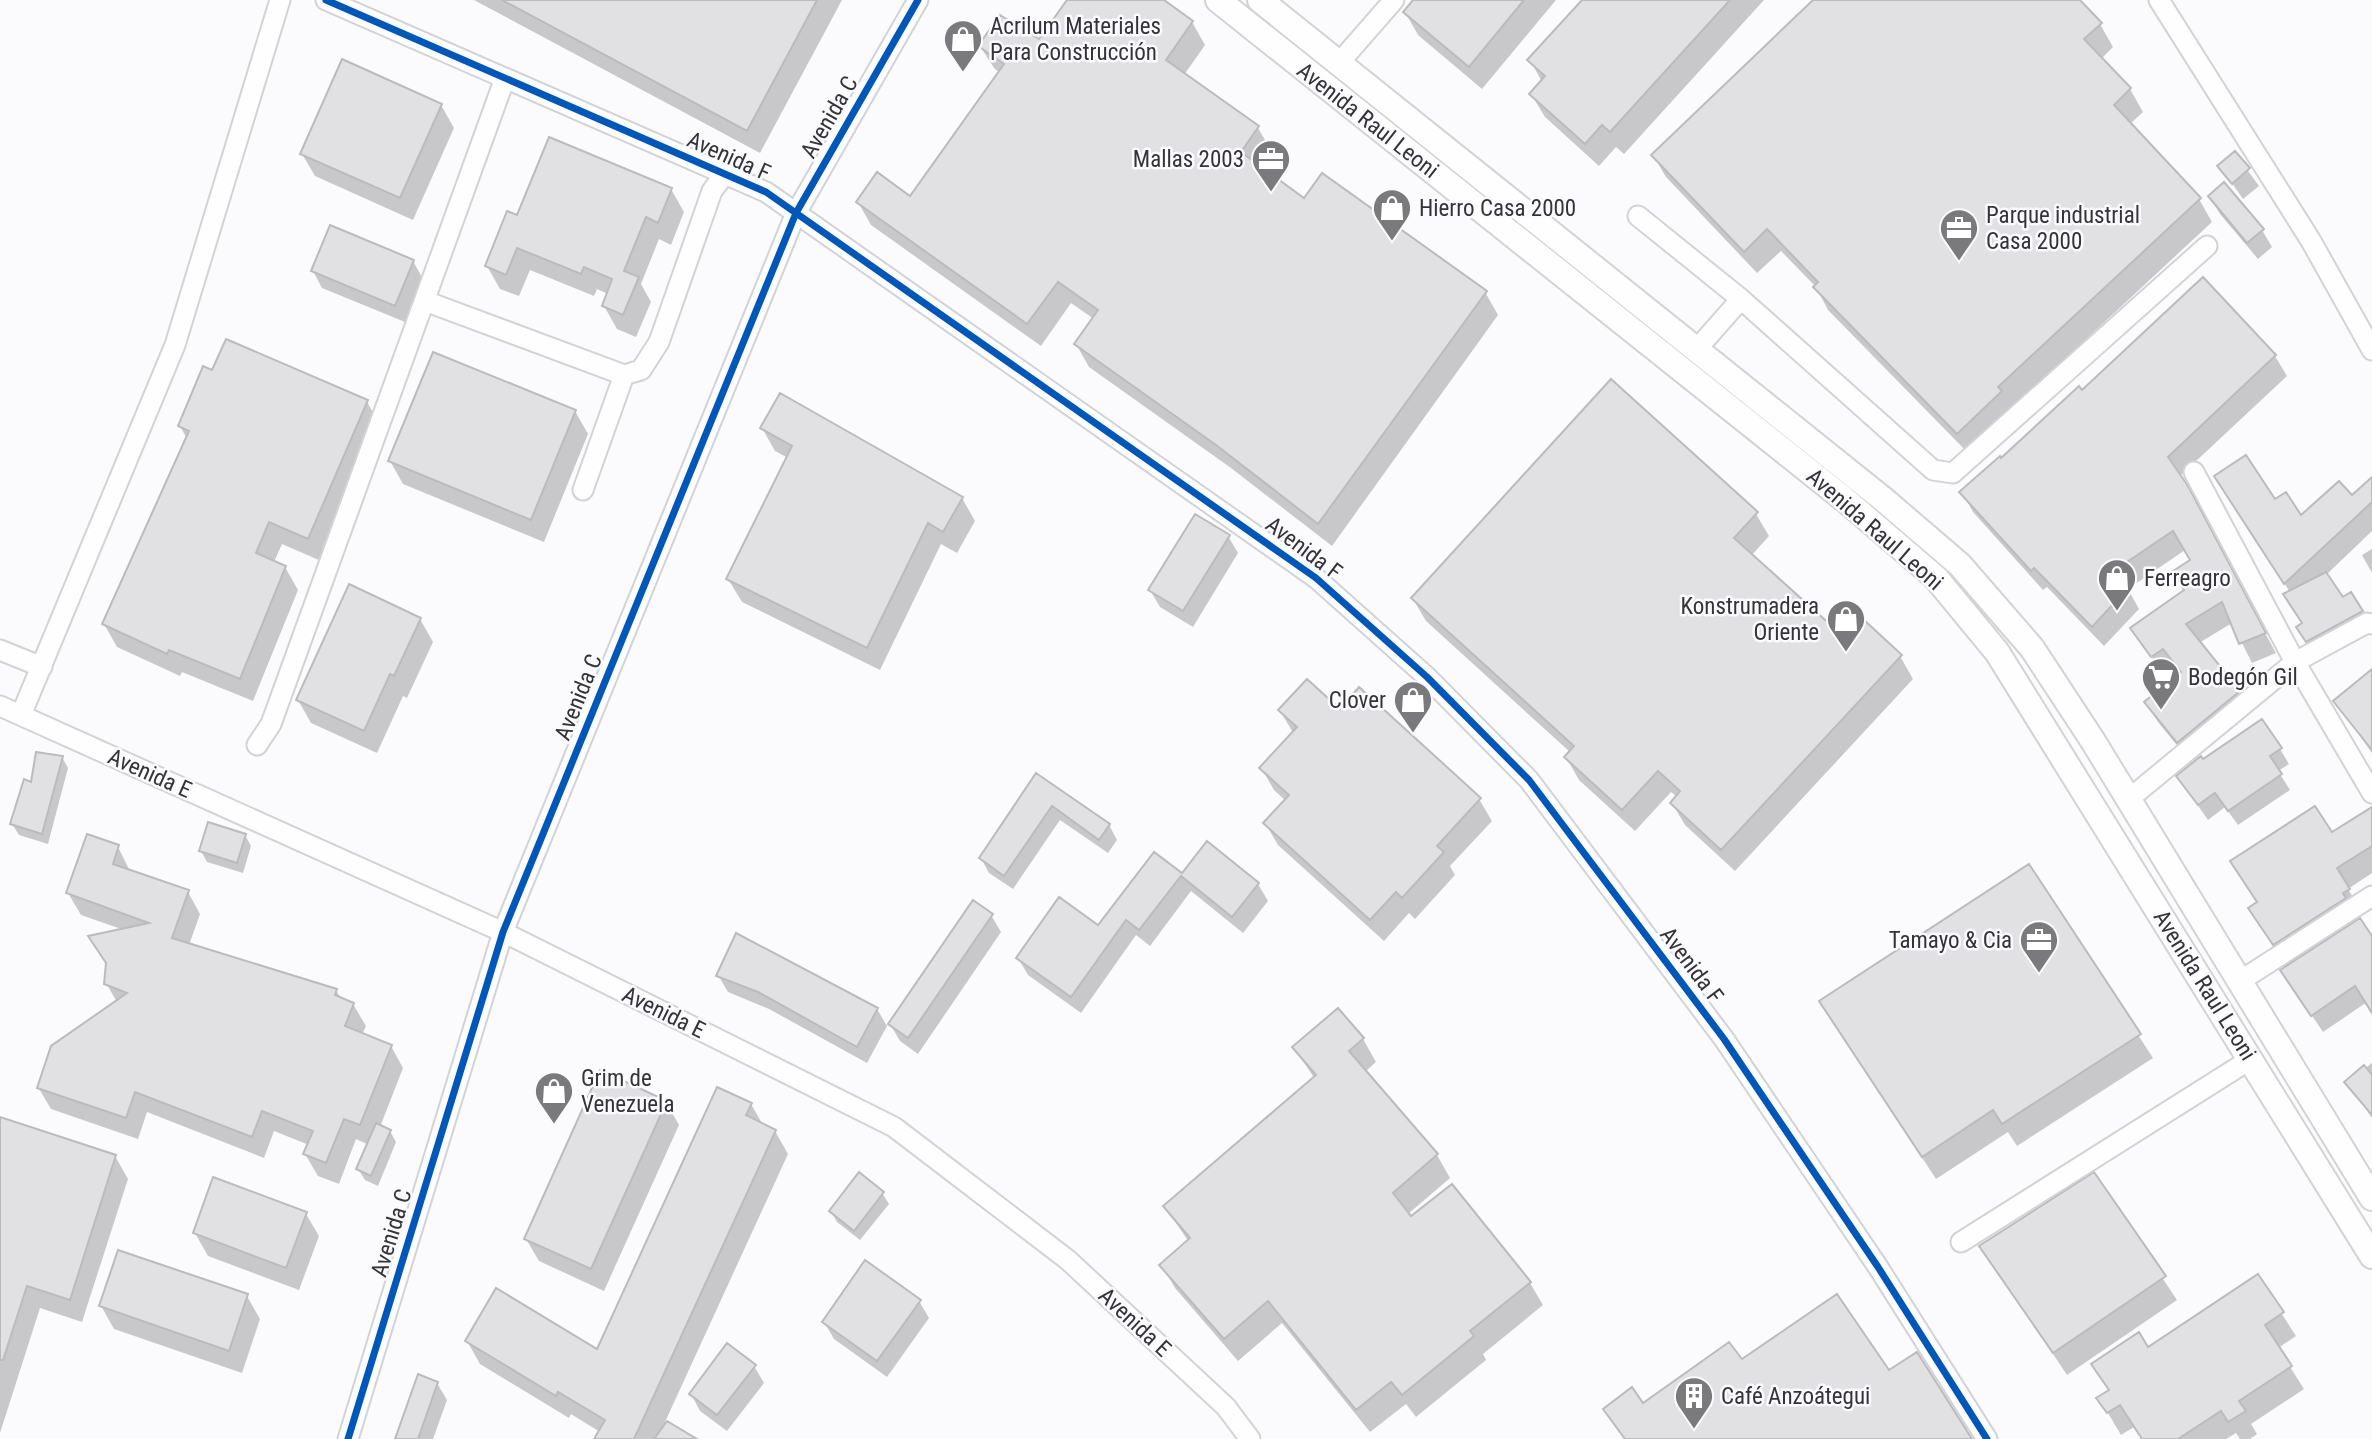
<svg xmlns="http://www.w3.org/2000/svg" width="2372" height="1439" viewBox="0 0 2372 1439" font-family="'Roboto Condensed',sans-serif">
<rect width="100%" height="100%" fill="#fbfbfe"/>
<!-- shadow -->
<path fill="#0003" d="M474,0h368l-82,153z
M1069,0h92l31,22 13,23 -21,30 74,53 13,22 -12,17 46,33 180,92 13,23 -166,231 -101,-78 -142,-101 -13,-23 18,-25 -23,-16 -30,43 -170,-121 -13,-23 52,-4 90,-125 -6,-5 -14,-22 59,-4z
M1415,0h141l-74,89 -64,-54 -13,-23z
M1584,0h180l-140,154 -8,-7 -17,19 -54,-49 -14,-23 11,-12 -12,-22z
M1816,0h261l23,24 13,23 -12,12 29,30 13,23 -14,13 70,74 13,23 -202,188 -39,46 -143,-146 -12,-23 -35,-36 -24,22 -91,-96 -13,-22z
M441,105l13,23 -41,92 -98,-44 -13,-22z
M2235,153l24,33 -16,13 -23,-33z
M671,189l13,23 -13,33 -12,-6 -18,45 10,18 -15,35 -19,-8 -13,-23 4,-12 -11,-5 -3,7 -64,-26 -11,26 -19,-7 -13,-23 31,-49z
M2210,197l52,33 10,17 -14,12 -38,-45z
M413,261l10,18 -18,43 -83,-34 -9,-17z
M2202,279l73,77 12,20 -108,101 97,176 -24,10 -20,-40 -33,20 40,49 11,20 -60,49 -32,-39 -12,-20 35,-28 -5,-6 -12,8 -31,-48 54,-37 5,-30 -7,-11 -57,39 11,20 -35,37 -57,-59 -4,3 -70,-78 -11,-20 120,-99z
M213,372l154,30 13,23 -59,136 -39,-17 -8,18 11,5 13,23 -45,111 -71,-29 -2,4 -63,-29 -13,-23 83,-185 -7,-13z
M575,411l13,23 -44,108 -141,-58 -13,-23z
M762,428l200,70 13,23 -18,32 -16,-9 -61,126 -138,-68 -14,-23 60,-121 -13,-7z
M2372,483v48l-46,44 16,25 8,-6 18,29 -54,29 -9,-14 -1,-14 -14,-32 -63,-96 47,6 27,16 51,-21z
M1756,514l13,22 -18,20 82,74 67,26 13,23 -178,192 -50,-46 -13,-22 5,-6 -6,-5 -36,39 -56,-51 -13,-23 4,-5 -144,-131 -13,-22z
M1228,536l10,17 -45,74 -33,-20 -10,-17z
M2372,549v24l-10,-18z
M420,619l13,23 -26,56 -4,-2 -26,57 -66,-30 -13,-23z
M2372,676v77l-37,-52z
M1280,711h60l139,88 13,22 -42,45 5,9 -40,44 -6,-6 -25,28 -106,-96 -13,-22 21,-22 -12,-11 -12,-21 32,-35z
M2280,749l9,15 -11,7 12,19 -52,35 -13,-18 -17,13 -30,-43 25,-15z
M62,757l6,11 -20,76 -29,-9 -7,-11z
M1037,775l72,50 8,15 -9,13 -48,-33 -47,69 -24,-16 -8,-15z
M2372,809v64l-24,16 13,21 -7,4 18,25v72l-5,-9 -44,30 -41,-61 5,-4 -37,-58 8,-5 -26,-42 100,-27z
M245,835l6,11 -8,27 -36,-11 -6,-11z
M118,847l12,24 58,21 12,22 -11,31 147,45 5,9 12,5 13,22 -4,9 29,11 12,22 -23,59 10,4 6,11 -18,44 -13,-6 -7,-11 11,-24 -13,-6 -17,45 -21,-8 -13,-22 4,-9 -35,-14 -10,27 -117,-46 -9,27 -87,-30 -13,-22 79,-85 -11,-19 2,-17 -18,-29 34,-7 -43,-15 -13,-22z
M2029,867l124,191 -136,88 -9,-14 -72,47 -101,-154z
M1182,875l76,9 10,17 -25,32 -52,-42 -41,55 -14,-11 -55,78 -53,-38 -10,-17 81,-31z
M991,915l10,17 -83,122 -18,-13 -10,-17z
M718,975l159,34 10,17 -20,37 -98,-54 -41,-17z
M1338,1010l25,29 13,23 -11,10 72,83 13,23 -42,36 122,69 13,22 -60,49 3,6 -70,57 -10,-13 -36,28 -88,-109 -44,38 -63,-73 -13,-23 27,-23 -24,-35 150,-128 -21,-31z
M2372,1063v55l-25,-36z
M666,1102l13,23 -75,166 -65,-30 -13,-22z
M751,1104l12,21 12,6 13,23 -123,268 29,17h-98l4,-7 -29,-18 -2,4 -89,-54 -13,-23 130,11z
M0,1119l115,37 13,23 -46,143 -42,-14 -40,125z
M2094,1175l83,125 -110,75 -86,-129z
M882,1193l7,11 -29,36 -23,-18 -6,-11z
M306,1214l13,22 -20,54 -91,-34 -13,-23z
M2258,1277l38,59 -18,12 26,41 -53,35 6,10 -7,5h-10l-4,-6 -10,6h-84l-8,-12 -13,8 -22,-37 11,-7 37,-42z
M247,1296l13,23 -18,54 -128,-44 -13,-23z
M919,1301l10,17 -42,59 -53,-38 -10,-17z
M754,1366l10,17 -37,48 -27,-20 -9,-17z
M437,1383l10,17 -14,39h-36z"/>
<!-- building -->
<path fill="#e1e1e4" stroke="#bbbbbd" stroke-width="2" d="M502,0h315l-70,131z
M1067,0h97l29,21 -27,39 93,66 -18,26 63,46 18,-25 165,118 -169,233 -102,-79 -142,-101 24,-34 -40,-28 -31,42 -171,-122 21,-30 33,24 94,-132 -26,-18 22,-31 39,24z
M1413,0h111l-55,67 -66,-55z
M1582,0h148l-120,132 -8,-7 -17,19 -56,-50 16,-18 -18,-16z
M1813,0h267l22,23 -18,16 47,49 -17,17 87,93 -203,189 4,4 -45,43 -144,-147 5,-5 -51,-53 -23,23 -93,-97z
M342,59l100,45 -42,94 -100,-44z
M549,137l123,51 -14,35 -12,-6 -22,54 15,6 -16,38 -21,-9 10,-27 -28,-12 -3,7 -64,-26 -11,27 -21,-9 22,-55 10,4z
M2235,151l15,17 -18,16 -15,-18z
M2224,182l40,47 -17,14 -39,-47z
M330,225l84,35 -19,46 -84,-35z
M2203,277l73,78 -108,102 20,29 78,147 -27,11 -17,-42 -36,22 54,67 -63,52 -33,-41 37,-30 -18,-23 -12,8 -21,-29 54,-38 -11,-19 17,-11 -17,-29 -61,41 17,15 -37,40 -58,-59 -3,3 -72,-79 41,-36 1,2 78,-72 3,4z
M226,339l142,61 -60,139 -39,-17 -13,31 30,13 -46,113 -71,-29 -2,4 -65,-30 87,-193 -11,-5 25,-60 9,4z
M433,352l143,58 -45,110 -143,-59z
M1611,379l147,133 -24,26 99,89 18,-19 51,47 -181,195 -51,-47 10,-12 -22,-20 -36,39 -58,-53 10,-11 -163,-148z
M780,393l183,104 -20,35 -15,-9 -61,125 -141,-69 66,-133 -32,-18z
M2246,455l29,44 11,-7 15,23 38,-34 13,14 20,-18v25l-88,82 -70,-108z
M1195,514l35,21 -47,76 -35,-21z
M2326,572l17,25 8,-5 12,19 -57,31 -10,-15 6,-4 -19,-29z
M349,584l72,34 -27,58 -4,-2 -26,57 -68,-31z
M2372,669v81l-39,-49z
M1307,679l33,30 19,-22 122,111 -44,48 7,6 -42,46 -6,-6 -26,28 -107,-97 26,-28 -30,-27 38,-41 -19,-17z
M2262,719l20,29 -12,8 12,18 -54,37 -13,-18 -17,12 -22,-29 25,-20 2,3z
M36,752l27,4 -21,78 -32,-10 14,-45 7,3z
M1036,773l74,51 -11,16 -47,-34 -48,70 -25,-18z
M2315,806l17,26 40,-25v39l-35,22 13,21 -7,4 3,5 -73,47 -25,-37 9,-6 -27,-41z
M208,822l38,12 -9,29 -38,-12z
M87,834l32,11 -6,19 76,26 -17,48 165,51 -2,6 19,8 -9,23 47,19 -32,80 -16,-6 -18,44 -23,-9 10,-23 -51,-20 -10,26 -117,-45 -9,26 -89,-30 14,-42 76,-53 -23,-9 2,-21 -18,-27 61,-13 -83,-30z
M1207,841l52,42 -27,34 -51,-41 -42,54 -13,-10 -55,77 -55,-39 43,-61 39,28 56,-73 28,21z
M2029,864l112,170 -139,90 -9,-14 -71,47 -103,-156z
M973,900l20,14 -85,124 -20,-14z
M2360,918l12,18v77l-17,-27 -44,30 -31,-46z
M736,933l142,75 -21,39 -99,-55 -42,-16z
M1338,1008l26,30 -15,13 89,103 -45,39 18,23 41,-32 79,98 -61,49 4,5 -72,59 -11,-13 -35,28 -88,-109 -44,38 -65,-74 31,-27 -27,-32 153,-131 -24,-28z
M2364,1065l8,10v40l-28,-33z
M600,1070l67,31 -76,168 -67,-30z
M717,1087l35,16 -6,12 30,15 -142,309h-40l11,-19 -47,-28 -2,4 -91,-55 31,-53 101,61z
M0,1117l116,38 -46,145 -43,-14 -24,74h-3z
M376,1123l15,7 -20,46 -15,-7z
M859,1172l25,20 -30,39 -25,-20z
M2094,1172l72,104 -113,77 -74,-107z
M213,1177l94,35 -21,56 -93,-35z
M118,1250l130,44 -19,57 -130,-45z
M865,1260l56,40 -44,61 -55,-39z
M2258,1274l26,38 -19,13 27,41 -53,35 7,10 -18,11 -7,-11 -43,28h-36l-22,-34 -13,8 -11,-15 13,-8 -18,-26 48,-32 9,15z
M1837,1294l52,76 28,-18 55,87h-347l-22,-30 29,-22 11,16 86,-61 13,17z
M727,1343l29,22 -39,50 -28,-21z
M418,1374l20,8 -20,57h-23z
M667,1421l30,18h-43z"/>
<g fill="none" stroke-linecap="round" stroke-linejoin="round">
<!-- minor casing -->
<g stroke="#d3d3d5" stroke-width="23">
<path id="minor" d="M326,0l440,192 550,386 111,99 102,103 195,259 154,228 109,172
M2159,0l152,241 61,109
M1339,63l55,-63
M1638,216l103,83 192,171 20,3 254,-227
M425,301l199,74 17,-5 18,-28 53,-151 12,-16
M1696,350l45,-51
M2194,472l101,190 77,131
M583,490l41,-115
M0,650l42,17
M0,706l503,226 391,195 174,133 158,147 24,32
M21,715l154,-370 105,-345
M257,745l14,-21 234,-646
M2129,799l166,-137 72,-39 5,1
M2240,981l132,-85
M1961,1242l290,-183
M348,1439l155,-507 293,-719 122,-213"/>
</g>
<!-- major casing -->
<g stroke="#d3d3d5" stroke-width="28">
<path id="major" d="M1218,0l626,499 92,79 61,74 375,604
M1260,0l623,499 77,66 72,83 61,93 279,457"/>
</g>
<!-- minor -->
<use href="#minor" stroke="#fefeff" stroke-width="19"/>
<!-- major -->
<use href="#major" stroke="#fefeff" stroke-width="24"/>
<!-- cycleway casing -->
<g stroke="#fafaff" stroke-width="11">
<path id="cycleway" d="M326,0l440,192 550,386 111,99 102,103 195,259 154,228 109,172
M348,1439l155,-507 293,-719 122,-213"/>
</g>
<!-- cycleway -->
<use href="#cycleway" stroke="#0057b8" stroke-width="7"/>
</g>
<!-- icons -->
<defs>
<g id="shop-pin" transform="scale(2.0125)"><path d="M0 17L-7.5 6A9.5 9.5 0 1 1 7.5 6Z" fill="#7a797c" stroke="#fafaff"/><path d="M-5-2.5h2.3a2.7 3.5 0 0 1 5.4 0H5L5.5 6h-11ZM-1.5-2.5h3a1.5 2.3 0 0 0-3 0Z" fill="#fff"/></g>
<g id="office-pin" transform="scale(2.0125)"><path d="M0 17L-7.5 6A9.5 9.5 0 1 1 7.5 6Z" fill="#7a797c" stroke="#fafaff"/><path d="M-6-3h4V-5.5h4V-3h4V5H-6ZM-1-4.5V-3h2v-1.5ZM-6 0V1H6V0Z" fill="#fff"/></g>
<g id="supermarket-pin" transform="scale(2.0125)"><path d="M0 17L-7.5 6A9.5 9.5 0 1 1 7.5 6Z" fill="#7a797c" stroke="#fafaff"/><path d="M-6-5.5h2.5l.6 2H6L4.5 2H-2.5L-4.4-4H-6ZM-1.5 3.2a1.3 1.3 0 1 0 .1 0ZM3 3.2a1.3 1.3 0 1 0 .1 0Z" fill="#fff"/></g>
<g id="building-pin" transform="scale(2.0125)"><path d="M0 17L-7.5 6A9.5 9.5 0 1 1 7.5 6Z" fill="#7a797c" stroke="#fafaff"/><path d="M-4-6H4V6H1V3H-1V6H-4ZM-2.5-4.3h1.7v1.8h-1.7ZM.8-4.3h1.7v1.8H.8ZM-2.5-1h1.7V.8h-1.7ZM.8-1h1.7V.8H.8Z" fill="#fff"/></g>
</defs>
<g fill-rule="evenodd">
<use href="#shop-pin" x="963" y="39"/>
<use href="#office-pin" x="1271" y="159"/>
<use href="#shop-pin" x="1392" y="208"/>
<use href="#office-pin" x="1959" y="228"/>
<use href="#shop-pin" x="2117" y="578"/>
<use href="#shop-pin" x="1846" y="619"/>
<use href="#supermarket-pin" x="2161" y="677"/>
<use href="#shop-pin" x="1413" y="700"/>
<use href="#office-pin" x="2039" y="940"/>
<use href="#shop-pin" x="554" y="1091"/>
<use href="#building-pin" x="1694" y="1396"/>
</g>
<g text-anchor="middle" stroke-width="5" stroke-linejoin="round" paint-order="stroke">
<!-- poi labels -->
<g font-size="23" fill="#343336" stroke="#fafaff" text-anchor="start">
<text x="990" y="34">Acrilum Materiales<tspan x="990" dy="26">Para Construcción</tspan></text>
<text x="1244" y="167" text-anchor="end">Mallas 2003</text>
<text x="1419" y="216">Hierro Casa 2000</text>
<text x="1986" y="223">Parque industrial<tspan x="1986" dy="26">Casa 2000</tspan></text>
<text x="2144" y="586">Ferreagro</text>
<text x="1819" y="614" text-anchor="end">Konstrumadera<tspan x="1819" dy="26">Oriente</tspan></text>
<text x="2188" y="685">Bodegón Gil</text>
<text x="1386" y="708" text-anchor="end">Clover</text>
<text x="2012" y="948" text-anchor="end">Tamayo &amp; Cia</text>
<text x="581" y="1086">Grim de<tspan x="581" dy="26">Venezuela</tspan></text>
<text x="1721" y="1404">Café Anzoátegui</text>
</g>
<!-- street labels -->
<g font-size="23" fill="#343336" stroke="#fafaff">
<text transform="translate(829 117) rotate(-60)" y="8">Avenida C</text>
<text transform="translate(1368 120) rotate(38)" y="8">Avenida Raul Leoni</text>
<text transform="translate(729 156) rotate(24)" y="8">Avenida F</text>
<text transform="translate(1875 529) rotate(41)" y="8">Avenida Raul Leoni</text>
<text transform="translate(1304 548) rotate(37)" y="8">Avenida F</text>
<text transform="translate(578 697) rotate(-68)" y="8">Avenida C</text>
<text transform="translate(150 773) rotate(24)" y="8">Avenida E</text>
<text transform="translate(1692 965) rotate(53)" y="8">Avenida F</text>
<text transform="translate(2205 985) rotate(58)" y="8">Avenida Raul Leoni</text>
<text transform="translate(664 1012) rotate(26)" y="8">Avenida E</text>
<text transform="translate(391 1233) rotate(-73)" y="8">Avenida C</text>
<text transform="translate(1135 1322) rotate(43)" y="8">Avenida E</text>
</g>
</g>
</svg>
